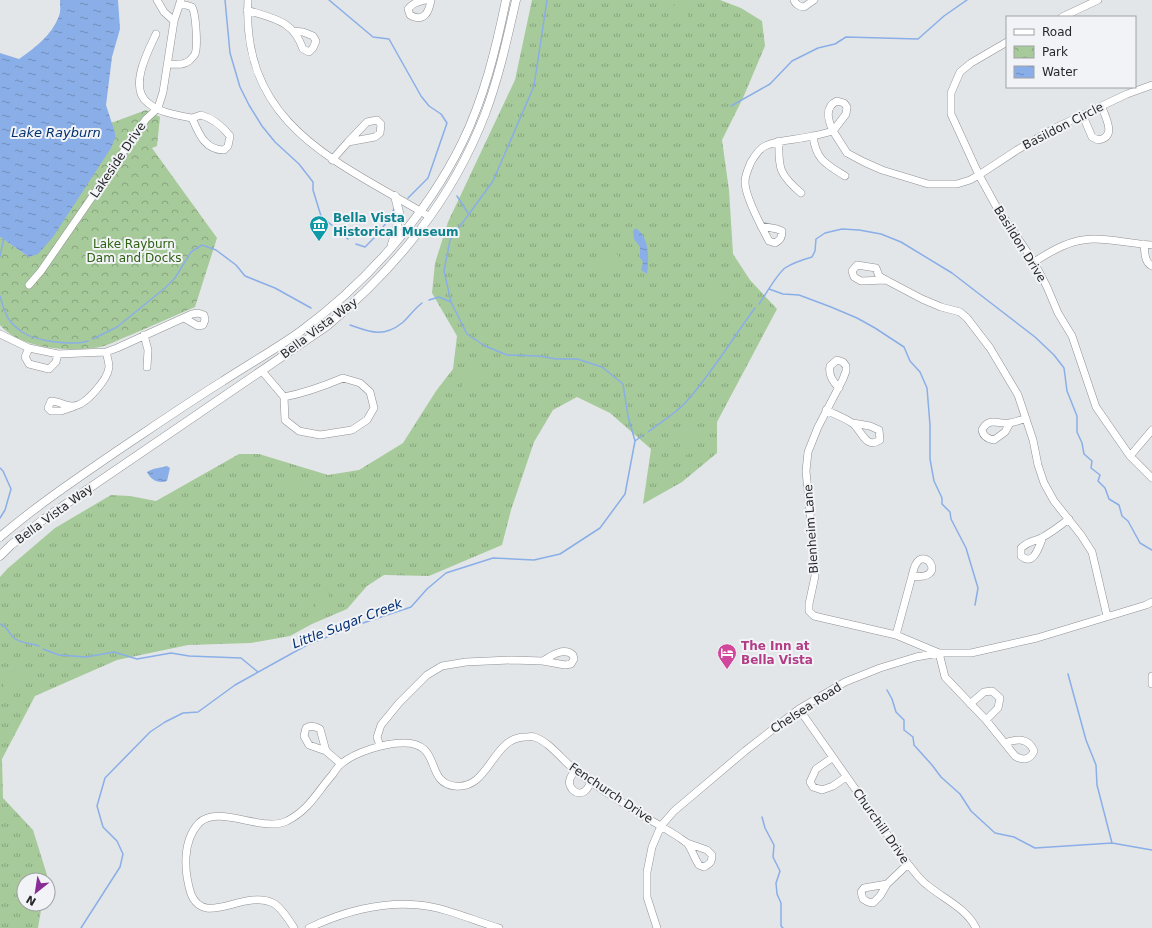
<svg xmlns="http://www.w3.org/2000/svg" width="1152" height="928" viewBox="0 0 1152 928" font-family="'DejaVu Sans',sans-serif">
<defs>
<pattern id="grass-tufts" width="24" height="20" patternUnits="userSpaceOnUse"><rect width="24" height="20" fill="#a7ca9a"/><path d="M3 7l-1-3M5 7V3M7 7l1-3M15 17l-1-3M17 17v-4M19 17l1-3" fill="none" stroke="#88a47e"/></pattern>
<pattern id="park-crowns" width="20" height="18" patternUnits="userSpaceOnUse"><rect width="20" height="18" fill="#a7ca9a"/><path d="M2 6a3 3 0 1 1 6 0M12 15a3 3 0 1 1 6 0" fill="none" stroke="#88a47e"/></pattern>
<pattern id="water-ripples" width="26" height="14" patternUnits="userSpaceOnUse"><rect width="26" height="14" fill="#8aaee7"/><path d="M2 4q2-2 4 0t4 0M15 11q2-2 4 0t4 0" fill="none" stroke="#718ebb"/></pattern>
</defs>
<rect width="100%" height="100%" fill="#e3e6e9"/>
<!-- grass -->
<path fill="url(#grass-tufts)" d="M532,0h188l21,8 21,13 3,25 -22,52 -21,42 7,50 4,64 17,26 27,29 -60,113v31l-35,29 -39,22 8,-55 -41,-36 -33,-16 -24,13 -19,32 -23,68 -9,35 -73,31 -45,-1 -17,11 -20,23 -35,15 -22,12 -39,7 -63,2 -71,15 -82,36 -33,63 1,39 30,32 14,45 -1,5h-22v24h18l-4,24h-38v-351l7,-8 48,-41 56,-33 19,1 26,5 83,-47h20l69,21 31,-5 44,-27 33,-52 17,-22 4,-33 -25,-43 3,-30 13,-41 67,-142z"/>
<!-- park -->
<path fill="url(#park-crowns)" d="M146,110l14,7 -3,29 -5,2 65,90 -22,69c-21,9 -41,18 -62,27 -9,3 -19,9 -29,12 -29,7 -83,4 -104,-21v-88l29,20 87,-121 -5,-13z"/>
<!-- garden -->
<path fill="#a7ca9a" d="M677,0h10l1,2v15l-2,4 -6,3 -4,-1c-3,-7 -4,-16 1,-23z
M607,251l9,2 5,6v3l-19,8 -3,-1 -3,-6v-6l5,-5z
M716,286h4c11,9 2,19 -7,25l-6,-4 1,-9 5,-11z
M470,371l13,2 2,3 -1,4c-5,4 -14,9 -21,8 -3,-7 1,-14 7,-17z
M687,429l4,1 6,8c0,6 -5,14 -10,17l-3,-1 -5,-4 3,-16z
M295,478l17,5 2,4v3c-9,7 -16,4 -25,-1l-1,-7 3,-3z
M322,587l4,1 3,6 -1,18 -4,3 -5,-1c-6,-9 -7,-21 3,-27z
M18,669l6,1 2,4c0,3 -1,8 -3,10 -4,5 -13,9 -19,6 -3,-12 4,-18 14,-21z"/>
<!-- water -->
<path fill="url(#water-ripples)" d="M60,0h58l2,29 -8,28 -6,48 10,31 -5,12 -58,89 -15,17 -9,3 -29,-20v-184l19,6c16,-11 33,-24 40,-43 2,-5 1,-11 1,-16z
M635,228c15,8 14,32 12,46l-6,-4 2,-8 -3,-4v-11l-6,-8 -1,-7z
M167,466l3,2 -3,13c-9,3 -16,-1 -20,-9 6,-4 13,-4 20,-6z"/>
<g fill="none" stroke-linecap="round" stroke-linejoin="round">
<!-- stream -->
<path stroke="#8aaee7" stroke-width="1.5" d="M225,0l5,53 10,34 9,18 13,21 13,16 24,22 14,18v8l8,26 27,23
M329,0l44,37 16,2 32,57 8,10 12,8 6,9 -19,55 -20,20
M731,106l39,-22 22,-23 26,-13 17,-4 11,-7 72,2 26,-23 23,-16
M457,196l11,17
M356,244l9,3c12,-11 22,-23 29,-38
M0,256l4,-18
M769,289l14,5 16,1 32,12 26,11 18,10 29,19 6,14 10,11 7,16 3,37v34l4,22 8,17v6l8,8 1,7 15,29 12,40 -3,17
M0,296c2,7 5,19 10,25 3,4 8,8 12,11 13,9 50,14 66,9
M429,300l10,-3 12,5
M759,304c7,-10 18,-30 26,-36 6,-4 20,-9 27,-11l3,-6 1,-12 9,-6 17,-4 17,1 22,4 20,8 51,31 83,64 19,18 10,13 3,23 10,25v16l5,11 2,11 8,7 -1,7 9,7 -2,6 7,7 4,11 10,6 3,11 6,5 12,22 12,7
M350,325c20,7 33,13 52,-2 7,-6 12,-14 20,-20
M93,339l24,-12 48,-39 10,-10 16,-26 11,-7 14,5 20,15 9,11 30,12 36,20
M648,432c13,-10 27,-18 38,-30 26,-29 46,-63 69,-94
M635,441l8,-6
M0,468l3,3 8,18 -6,21 -5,8
M0,624c9,4 8,9 14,14 8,6 16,5 25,8
M43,649l16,6 27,2 28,-5 23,7 34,-6 18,3 52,2 17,14
M1068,674l18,66 10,25 1,20 15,58
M887,690l5,9 4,13 8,8v10l9,7 1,8 18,20 9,12 19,17 11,17 24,22 19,4 21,11 77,-5 40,7
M762,817l3,11 9,17 -1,12 7,14 -4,12 1,11 4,9v23l2,2
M81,928l39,-61 3,-13 -6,-13 -14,-14 -6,-21 8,-28 45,-46 15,-10 18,-9 15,-1 37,-27 72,-40 50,-20 54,-18 16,-18 19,-16 47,-15 41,2 26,-6 40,-26 25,-34 10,-53 -7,-25 -5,-32 -21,-17 -25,-8h-21l-17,-3 -32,-1 -22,-9 -18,-12 -16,-32 -7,-31 6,-31 43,-59 41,-95 13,-86"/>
<!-- minor casing -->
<g stroke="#8f9194" stroke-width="8">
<path id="minor" d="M157,0l7,12 10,9
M248,0c-7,127 91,162 182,217
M425,0c-8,2 -12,3 -17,9l2,6c14,8 19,-3 21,-15
M794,0c1,4 6,7 10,7l10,-7
M247,10c27,9 46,10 56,39l6,3 4,-4 3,-7 -3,-5 -10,-4 -10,-1
M1062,17l36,-17
M156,34c-8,17 -28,54 -8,69 12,10 29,12 44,15
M1007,42l-36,21 -11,9 -9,21v21l28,61 17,31 38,56 13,25 11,26 14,23 24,71 34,49 22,22
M167,64c7,0 16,2 22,-3 1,-1 5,-5 6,-7 3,-7 1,-40 -3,-47l-6,-2h-7
M201,115c11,3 22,12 29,21l-2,10 -4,4c-19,0 -25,-16 -32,-32z
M1083,116l9,21 6,3c19,-3 8,-21 4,-33
M377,120l4,4 -1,9 -5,4 -27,5 19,-20z
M813,136c3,24 13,28 32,40
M779,141c-1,28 1,34 22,52
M332,160l16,-18
M761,226l16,3 5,2c0,7 -2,9 -7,12l-6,-2c-7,-13 -24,-44 -24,-59 0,-7 3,-13 6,-20 3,-5 8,-13 14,-16 15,-7 32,-6 47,-10 7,-1 14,-3 21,-5 -5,-11 -9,-24 4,-30l7,2 3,4 -1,7 -13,17 14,22 17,9 18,8 46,14h29l13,-4 9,-5 38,-25 38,-22 72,-34 25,-9
M1144,244c1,8 0,18 8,22
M1034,262c19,-12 37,-23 60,-23 19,0 39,5 58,6
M886,280l-25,1 -7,-4 -2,-6 5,-6 19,3 3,8 7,4 36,19 19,8 19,5 7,6 23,30 28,47 15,45 5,25 6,18 10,18 27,34 11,17 15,64
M29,285l12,-14 105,-152 12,-11 5,-16 11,-71 7,-21
M0,334l29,14 29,6 48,-2 11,-4 75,-34 6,-1 6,2 1,5 -2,5 -5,1 -14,-8
M144,335l4,15 -1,17
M29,348l-4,9 4,7 20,5 7,-7 2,-8
M262,371l22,26
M343,378l17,5 10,9 4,16 -7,12 -15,10 -32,5 -21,-4 -14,-11 -1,-23c21,-4 40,-11 59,-19z
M839,388c-6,-6 -11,-13 -9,-22l7,-6 6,2 3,4v5l-3,8 -25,48 -10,25 -2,19 8,83 1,22 -6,28v7l5,5 82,19 43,18 6,24 41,43 29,36c8,5 15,4 19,-5 -6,-14 -17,-12 -29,-8
M73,407l-12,4h-10l-3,-3 3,-7c8,0 13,5 21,5 13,1 36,-27 37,-39 0,-5 -2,-11 -3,-15
M826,410c8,4 19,8 26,13 10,7 13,27 28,17l-1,-10 -9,-4 -17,-3
M1010,423l-5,9 -11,8c-6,-1 -11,-4 -12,-10 7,-14 17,-5 28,-7 5,-1 11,-3 16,-5
M1130,456l22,-26
M1043,537c-4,9 -9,30 -22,19v-8c9,-8 13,-6 22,-11 9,-5 18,-12 26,-18
M896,635l16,-59c36,5 14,-30 4,-12 -2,3 -3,8 -4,12
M1152,676v8
M970,704l14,-12 8,-1 8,7 -2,10 -12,12
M799,709l109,155c6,7 12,16 19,21 17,14 39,23 49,43
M380,746l-3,-9 4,-12 18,-22 28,-28 15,-9 24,-4 45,-2 32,1 22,4 6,-1 3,-5 -1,-4c-9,-8 -21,0 -30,6
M326,751l-17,-6 -5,-9 2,-8c5,-3 9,-2 14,1l6,22 15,13
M832,758l-16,11 -6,13 3,5 9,3 11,-4 13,-9
M575,770c-2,3 -4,6 -5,9 -3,9 8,19 16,11 2,-2 4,-6 5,-8
M887,884l-7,12 -7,7 -5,-1 -5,-3 -2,-7 3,-4 23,-4 21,-20
M294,928c-5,-8 -13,-21 -21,-25 -30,-14 -68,25 -82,-9 -7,-22 -9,-53 8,-71 20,-19 63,10 88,-2 23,-12 30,-29 46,-47 2,-3 5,-8 8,-10 14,-12 44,-21 62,-21 40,-1 21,40 52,43 35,4 37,-50 71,-49 3,0 6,-1 8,0 15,4 30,25 42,34 21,17 46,31 69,46 11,6 21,12 32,19 3,2 7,5 10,7 5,6 7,15 12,22l5,2c6,-3 8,-5 8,-12l-5,-5 -20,-7
M309,928c33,-16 73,-27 110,-23 25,2 56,16 80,23
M657,928l-10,-31v-25l5,-25 9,-21 13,-15 19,-16 52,-44 54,-42 46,-27 35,-14 36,-11 23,-4h32l66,-15 109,-33 6,-3"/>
</g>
<!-- major casing -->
<g stroke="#8f9194" stroke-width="9">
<path id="major" d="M392,244l5,-16 2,-16 -4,-16
M0,537c36,-31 75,-57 114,-84 36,-24 72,-49 109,-72 26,-17 53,-32 78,-50 65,-48 125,-115 161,-188 22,-45 34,-94 44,-143
M0,556l11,-11 33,-26 283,-193c70,-59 125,-126 158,-212 14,-37 22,-75 31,-114"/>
</g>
<!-- minor -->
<use href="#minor" stroke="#fff" stroke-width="7"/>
<!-- major -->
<use href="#major" stroke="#fff" stroke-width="8"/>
</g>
<!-- icons -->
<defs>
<g id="museum-pin" transform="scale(1)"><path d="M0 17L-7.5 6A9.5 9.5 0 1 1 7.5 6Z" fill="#0f9aa8" stroke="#f1f3f6"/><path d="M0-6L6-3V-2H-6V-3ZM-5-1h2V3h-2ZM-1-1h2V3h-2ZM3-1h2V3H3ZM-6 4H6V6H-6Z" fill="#fff"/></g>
<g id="hotel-pin" transform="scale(1)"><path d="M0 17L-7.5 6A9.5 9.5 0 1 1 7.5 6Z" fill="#d1479c" stroke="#f1f3f6"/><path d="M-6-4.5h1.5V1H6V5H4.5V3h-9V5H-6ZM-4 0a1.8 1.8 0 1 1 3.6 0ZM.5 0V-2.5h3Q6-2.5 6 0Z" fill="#fff"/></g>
</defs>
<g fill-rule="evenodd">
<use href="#museum-pin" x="319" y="225"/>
<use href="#hotel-pin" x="727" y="653"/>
</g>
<g text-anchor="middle" stroke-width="4" stroke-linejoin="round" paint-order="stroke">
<!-- street labels -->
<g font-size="12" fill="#272829" stroke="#f1f3f6">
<text transform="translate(1063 126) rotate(-27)" y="4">Basildon Circle</text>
<text transform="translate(118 160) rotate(-56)" y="4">Lakeside Drive</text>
<text transform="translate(1020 244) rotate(58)" y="4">Basildon Drive</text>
<text transform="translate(319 328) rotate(-37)" y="4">Bella Vista Way</text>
<text transform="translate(54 514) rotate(-36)" y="4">Bella Vista Way</text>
<text transform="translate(811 529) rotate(-94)" y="4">Blenheim Lane</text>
<text transform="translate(806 708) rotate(-33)" y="4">Chelsea Road</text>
<text transform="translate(611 793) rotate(34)" y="4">Fenchurch Drive</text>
<text transform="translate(881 826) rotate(55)" y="4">Churchill Drive</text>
</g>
<!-- culture labels -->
<g font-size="12" font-weight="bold" fill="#0d838f" stroke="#f1f3f6" text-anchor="start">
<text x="333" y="222">Bella Vista<tspan x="333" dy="14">Historical Museum</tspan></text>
</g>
<!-- park labels -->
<g font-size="12" fill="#2e6113" stroke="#f1f3f6">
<text x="134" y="248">Lake Rayburn<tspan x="134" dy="14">Dam and Docks</tspan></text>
</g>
<!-- hotel labels -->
<g font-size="12" font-weight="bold" fill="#b23c85" stroke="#f1f3f6" text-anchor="start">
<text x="741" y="650">The Inn at<tspan x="741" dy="14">Bella Vista</tspan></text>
</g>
<!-- water labels -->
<g font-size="13" font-style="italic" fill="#033071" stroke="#f1f3f6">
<text x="56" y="137">Lake Rayburn</text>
<text transform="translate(347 623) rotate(-21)" y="5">Little Sugar Creek</text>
</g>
</g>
<!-- legend -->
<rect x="1006" y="16" width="130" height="72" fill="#f1f3f6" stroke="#a0a2a4"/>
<rect x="1014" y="29" width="20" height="6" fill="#ffffff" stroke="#a0a2a4"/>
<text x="1042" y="36" font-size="12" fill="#272829">Road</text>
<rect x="1014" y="46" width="20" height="12" fill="url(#park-crowns)" stroke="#a0a2a4"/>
<text x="1042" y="56" font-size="12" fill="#272829">Park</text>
<rect x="1014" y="66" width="20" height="12" fill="url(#water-ripples)" stroke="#a0a2a4"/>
<text x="1042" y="76" font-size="12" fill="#272829">Water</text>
<!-- north arrow -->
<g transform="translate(36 892) rotate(210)"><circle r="19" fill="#f1f3f6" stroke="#a0a2a4"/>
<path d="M0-3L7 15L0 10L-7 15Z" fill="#8a2c96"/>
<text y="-6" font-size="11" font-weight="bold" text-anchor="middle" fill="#272829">N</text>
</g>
</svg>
